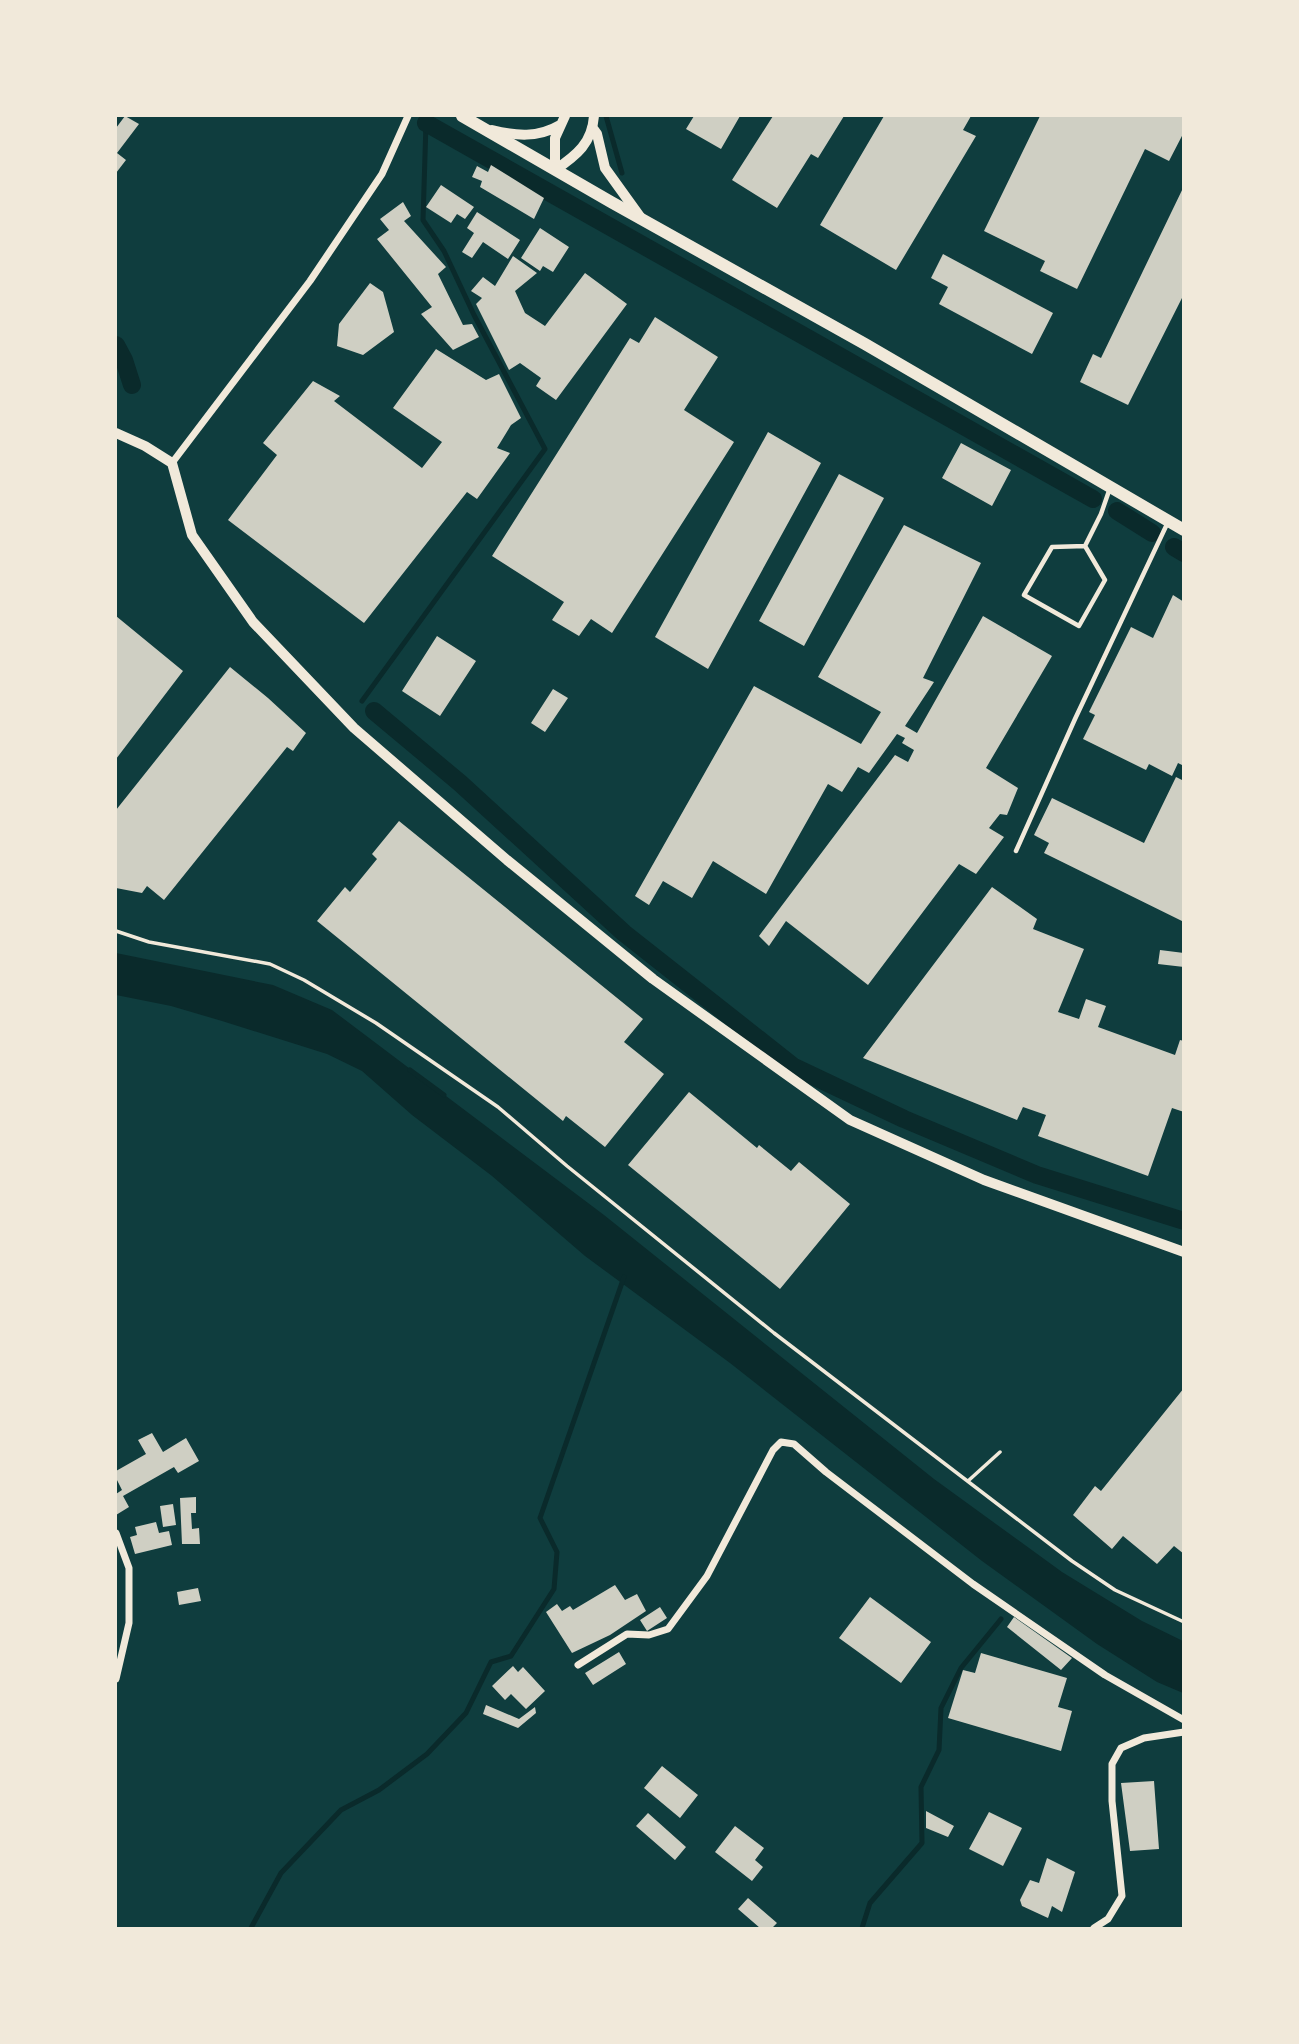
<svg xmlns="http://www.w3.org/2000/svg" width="1299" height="2044" viewBox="0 0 1299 2044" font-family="Ubuntu,sans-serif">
<rect width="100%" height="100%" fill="#0f3d3e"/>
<!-- water -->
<path fill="#0a2a2b" d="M116,953l157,32 59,25 272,205 330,264 128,93 80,49 41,20v52l-26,-11 -60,-38 -115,-83 -252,-198 -145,-107 -93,-80 -80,-61 -50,-44 -35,-17 -105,-33 -51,-15 -55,-11z"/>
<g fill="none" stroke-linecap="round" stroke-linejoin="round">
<!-- stream -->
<path stroke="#0a2a2b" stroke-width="5" d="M606,116l16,57
M362,701l183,-252 -71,-134 -30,-64 -21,-31 3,-97
M410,1070l34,25
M251,1928l30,-55 60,-63 38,-20 48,-36 39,-41 25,-51 20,-6 43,-67 3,-37 -17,-34 84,-241
M862,1928l8,-25 52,-60 -1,-56 18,-37 2,-42 20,-40 40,-49"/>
<!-- canal -->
<path stroke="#0a2a2b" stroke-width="18" d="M426,123l667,376
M116,345l8,15 8,25
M1117,511l35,22
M1174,547l10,6
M374,711l86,72 164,150 170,134 110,52 133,56 147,46"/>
</g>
<!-- building -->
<path fill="#cfcfc3" d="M125,116l14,8 -22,29 9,7 -10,13v-45z
M694,116h46l-19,33 -35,-20z
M773,116h71l-26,42 -7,-4 -34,54 -45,-28z
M884,116h87l-8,14 13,6 -80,134 -76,-45z
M1040,116h144v16l-15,29 -24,-12 -68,140 -37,-18 5,-10 -61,-30z
M491,165l53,33 -10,21 -54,-32 2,-6 -10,-4 5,-11 11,6z
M441,185l33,22 -9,12 -8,-5 -6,9 -25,-16z
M1184,186v108l-56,111 -48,-23 13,-28 8,4z
M403,202l8,14 -7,5 42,46 -8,7 25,51 9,-1 7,13 -26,13 -32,-36 11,-7 -55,-68 12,-9 -9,-11z
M477,212l43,28 -12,19 -25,-17 -11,16 -10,-6 12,-19 -7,-5z
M540,228l29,19 -16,25 -10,-6 -3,5 -19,-13z
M943,254l110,59 -21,41 -93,-50 9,-17 -17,-9z
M513,256l24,17 -22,18 10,22 20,13 40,-53 42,31 -71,96 -20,-14 5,-8 -21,-15 -11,7 -33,-66 6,-6 -11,-7 12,-14 12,9z
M370,283l13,9 11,40 -31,23 -26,-9 2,-22z
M655,317l63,40 -34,53 50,32 -122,191 -21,-14 -12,17 -27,-16 12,-18 -72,-46 138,-218 9,5z
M436,349l50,31 13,-6 22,44 -10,7 -14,23 13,5 -33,46 -10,-7 -103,131 -136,-103 49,-65 -14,-12 50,-62 27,15 -6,5 88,67 20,-26 -49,-34z
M768,432l53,31 -113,206 -53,-32z
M961,443l50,27 -19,36 -50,-28z
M839,474l45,24 -80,148 -45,-25z
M904,525l77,38 -58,115 11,4 -29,44 12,7 66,-117 69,40 -66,112 32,20 -11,27 -7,-1 -11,14 15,9 -28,37 -17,-10 -91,121 -82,-64 -17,25 -10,-10 136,-181 13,7 6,-12 -12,-7 3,-5 -8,-4 -28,39 -11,-6 -16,25 -14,-8 -62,110 -53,-33 -21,37 -29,-17 -14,24 -14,-9 119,-210 107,58 20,-32 -63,-35z
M1173,595l11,7v164l-6,-3 -6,13 -23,-12 -3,6 -63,-31 12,-24 -6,-3 42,-85 22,11z
M116,616l67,55 -67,88z
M437,636l39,25 -36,55 -38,-25z
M230,667l38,31 38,35 -13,18 -6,-4 -123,153 -17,-14 -5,7 -26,-5v-78z
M553,689l15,9 -23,34 -14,-9z
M1176,777l8,4v141l-140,-69 5,-10 -15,-8 18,-37 92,45z
M399,821l244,198 -19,23 40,32 -59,73 -39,-31 -3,5 -246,-200 28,-34 5,5 27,-33 -5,-5z
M992,887l45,32 -4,10 51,20 -26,63 21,7 7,-20 20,7 -8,21 77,28 5,-15 4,1v71l-12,-4 -24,68 -110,-40 8,-21 -23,-8 -6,13 -154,-62z
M1160,950l24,3v14l-26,-3z
M689,1092l68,56 2,-3 32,26 8,-9 51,42 -70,85 -152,-124z
M1184,1388v166l-10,-8 -17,18 -34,-28 -11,13 -39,-34 22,-29 6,5z
M152,1433l11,19 23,-14 13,23 -21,12 -4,-6 -51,29 6,11 -13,8v-21l6,-4 -6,-12v-7l30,-17 -8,-14z
M196,1497v16h-5l1,16 7,-1 1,16h-18l-2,-46z
M173,1504l3,21 -13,2 -3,-21z
M156,1522l3,11 10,-2 3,14 -37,9 -5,-17 7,-2 -2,-8z
M615,1585l10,15 12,-6 9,17 -36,24 -38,18 -26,-41 11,-8 5,7 8,-5 3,4z
M198,1588l3,13 -22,4 -2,-13z
M870,1597l61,45 -30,41 -62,-45z
M660,1607l7,11 -20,13 -7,-11z
M1014,1617l58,41 -11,12 -54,-43z
M619,1652l7,12 -33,21 -8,-12z
M981,1653l86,25 -9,29 14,4 -11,40 -113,-33 15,-48 12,3z
M513,1666l5,6 5,-5 22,24 -19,18 -15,-15 -6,6 -13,-14z
M486,1705l33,14 16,-12 1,6 -18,15 -35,-14z
M662,1766l36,29 -18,23 -36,-30z
M1154,1781l5,68 -29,2 -9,-68z
M926,1811l28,15 -6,11 -22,-9z
M989,1812l33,16 -19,38 -34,-17z
M648,1813l38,34 -11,13 -39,-34z
M735,1826l29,22 -9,12 8,7 -11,14 -37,-29z
M1047,1858l28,14 -13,40 -10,-6 -4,12 -26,-12 -2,-6 10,-20 9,3z
M748,1898l29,25 -5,5h-12l-22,-19z"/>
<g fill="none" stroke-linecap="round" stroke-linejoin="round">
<!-- path -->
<path stroke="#f1e9da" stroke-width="3.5" d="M116,931l33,11 121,22 34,16 72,43 122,84 69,59 207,167 298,228 43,29 69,32
M968,1481l32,-29"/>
<!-- service -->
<path stroke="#f1e9da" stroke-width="4.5" d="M1085,546l20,34 -26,46 -55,-31 28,-48z
M1085,546l16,-32 9,-26
M1016,851l59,-132 93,-197"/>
<!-- minor -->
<path stroke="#f1e9da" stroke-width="7" d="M172,463l138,-182 72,-107 26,-58
M116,1533l13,35v55l-13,56
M578,1665l49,-31 22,1 19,-6 39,-53 66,-126 8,-8 13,2 32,28 147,112 132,91 79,45
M1094,1928l14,-9 14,-23 -10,-95v-37l9,-16 23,-10 40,-6"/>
<!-- tertiary -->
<path stroke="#f1e9da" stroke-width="10" d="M592,127l5,7 8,34 36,50
M492,130c24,6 46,8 68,-5
M555,170c22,-15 37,-27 39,-54
M555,170v-32l10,-22
M116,433l29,13 27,17 20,72 61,87 101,106 153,132 146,119 197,141 134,60 200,72"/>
<!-- secondary -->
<path stroke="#f1e9da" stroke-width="12" d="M462,116l149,86 254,142 319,186"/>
</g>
<!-- border -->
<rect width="1299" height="2044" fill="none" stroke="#f1e9da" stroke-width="234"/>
</svg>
